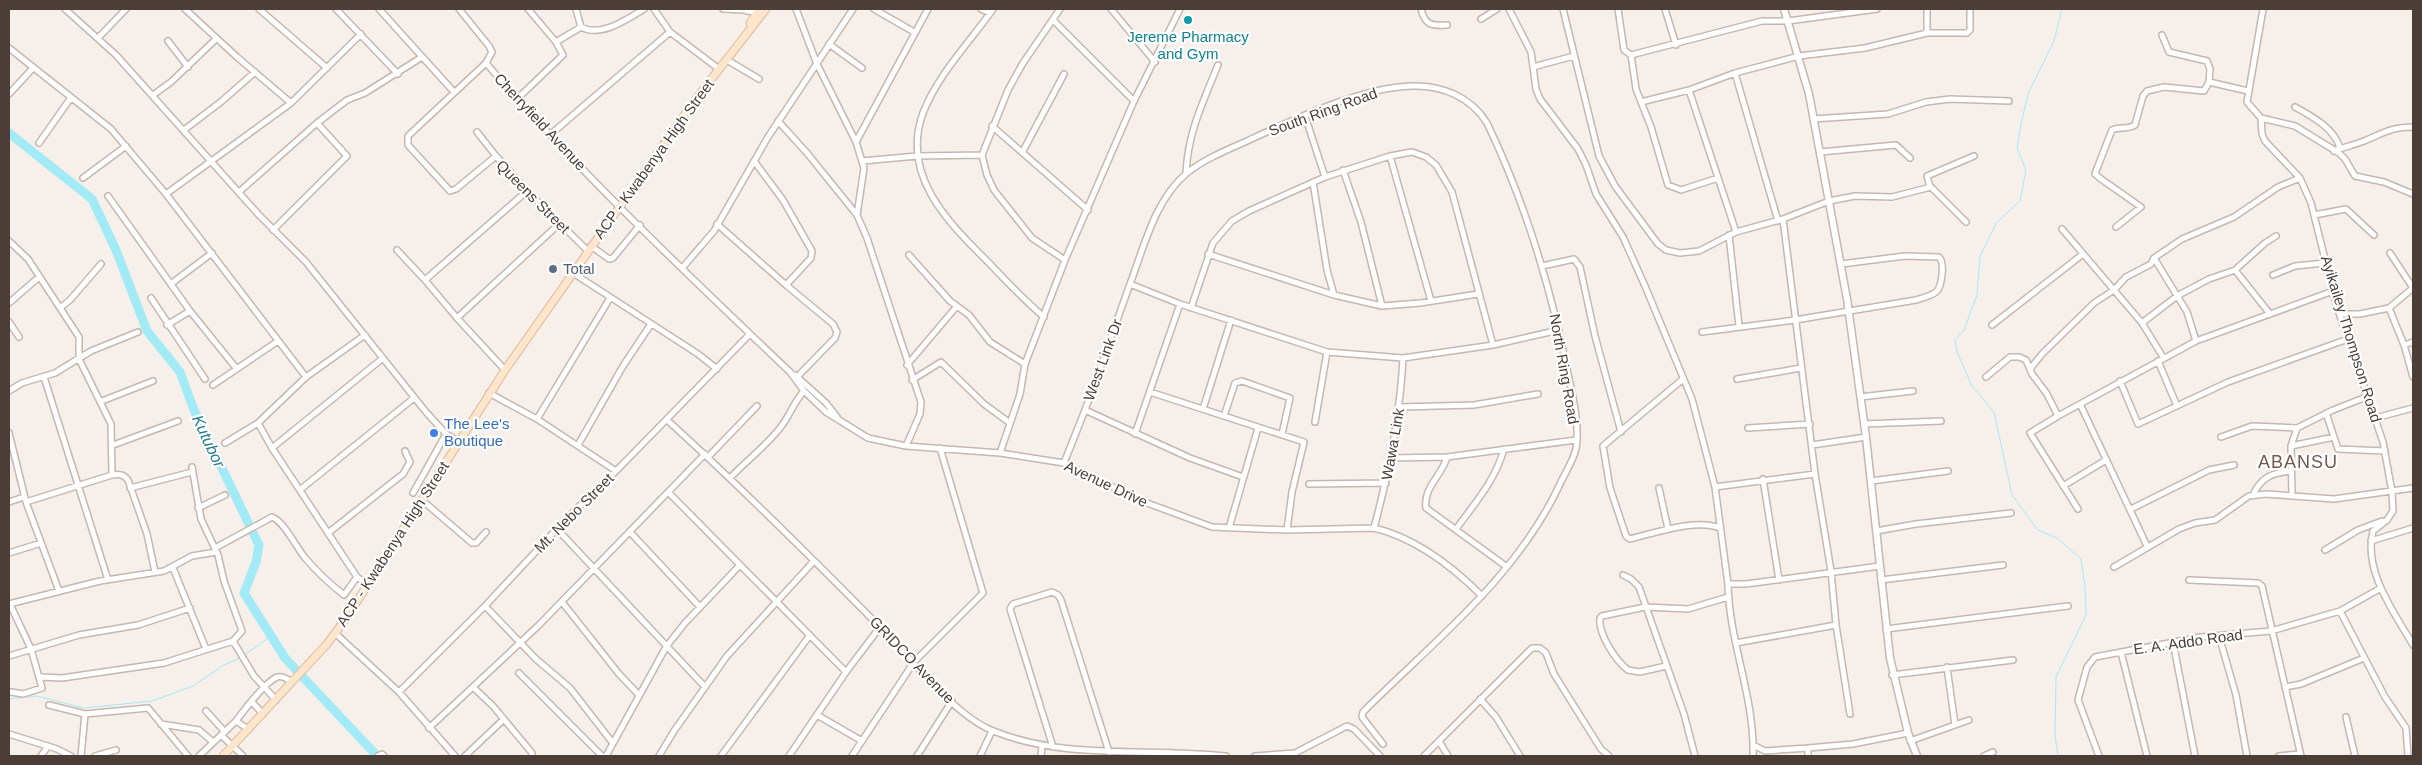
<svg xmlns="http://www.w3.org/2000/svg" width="2422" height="765" viewBox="0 0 2422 765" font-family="Arial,sans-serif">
<rect width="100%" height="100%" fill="#f6efea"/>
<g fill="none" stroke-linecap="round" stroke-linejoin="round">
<!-- stream -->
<path stroke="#a3eaf7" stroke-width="1" d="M243,656l28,-20
M9,699l28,-3 47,12 68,-7 41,-15 31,-21 16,-7
M2058,756l-3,-20 1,-59 30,-62 -1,-28 -4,-28 -24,-21 -19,-8 -26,-35 -18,-83 -22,-26 -15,-34 -2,-12 9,-10 13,-35 3,-38 16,-34 24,-22 6,-31 -9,-22 4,-24 7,-30 26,-53 8,-32"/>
<!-- river -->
<path stroke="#a3eaf7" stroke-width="9" d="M9,133l83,66 24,51 31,81 33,41 14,38 65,135 -3,17 -12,31 41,65 92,98"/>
<!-- minor casing -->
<g stroke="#c6b7af" stroke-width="8">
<path id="minor" d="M65,9l51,46 143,160 47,47 120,150 20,22 13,8
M185,9l52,48 54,46
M259,9l68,59
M336,9l62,65
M379,9l75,83
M459,9l30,37 3,6 -6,11c92,108 201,211 304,309l14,19 22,21 42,26 38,8 94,7 64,10 75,37 73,27 75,3 87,-2c42,10 78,38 108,68
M654,9l16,23 49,37
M723,9l21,1 13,3
M796,9l21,55 39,78 8,26 -7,47
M874,9l40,23
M981,9l9,4
M993,9c-23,33 -55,65 -70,104 -23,63 26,110 66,150 18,19 35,37 55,54
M1060,9l-37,54 -15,27 -26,65 5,20 7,15 38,48 33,22
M1111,9l44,53
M1421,9c4,16 10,17 26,16
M1509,9l22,43 5,37 4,10 38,50 8,16 10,29 27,43 22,49 47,113 23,88
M1563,9l36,147 16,30 26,35 17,23 8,6 14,3 19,-2 37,-19 47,-13 46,-18 26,-5 37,1 39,-10 35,35
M1618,9l6,41 7,5 131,-34h26l89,-12
M1665,9l11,36
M1927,9v24
M2263,9l-16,93 14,16 1,16 3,7 35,37 11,25 26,104 46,135 9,50 1,19 -6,9 -14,11c-10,40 21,81 40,114
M1481,19l16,-10
M1053,20l81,81
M581,27c20,11 46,-8 63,-18
M2162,35l7,17 38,9 3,8 -1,13
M98,38l28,-29
M168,41l20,26
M556,42l25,-15 -5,-18
M829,44l33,24
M9,48l102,81 55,65 140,183
M1631,55l5,34 15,38 17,58 13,5 37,-12
M727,60l32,19
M486,63l-78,73v9l42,46 6,-2 40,-33 31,35 61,60
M1533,67l41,-11
M1735,73l43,148
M9,94l24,-26
M153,95l18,-13 45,-43
M517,99l46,-44 -7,-13 -28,-33
M1641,102l48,-12
M2295,107c18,10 39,21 45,41
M1305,116l20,61
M2261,118l34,8 44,27 6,6 10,17 29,6 29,12
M1813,119l75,-5 38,-12 24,-3 59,2
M778,121l29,32 50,62 10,23 54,164 -1,12 -14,32
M992,126l96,84
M184,130l38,-29 33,-29
M477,132l19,24
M551,134l119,-102
M856,142l72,-133
M39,143l31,-44
M1023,151l41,-77
M2334,151c10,-4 20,-6 30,-10 20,-8 27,-14 49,-14
M1820,152l76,-7 14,13
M1390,156l41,145
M754,161l29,39 29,51 -1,7 -25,27
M862,161l55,-5 65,-1
M1343,170l18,52 21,84
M1186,173c2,-41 17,-71 32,-108
M83,178l43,-32
M1313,182l14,88 7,25
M1930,187l-3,-11 47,-20
M527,191l-102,89 32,38 102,-94
M239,192l78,-69 30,-23 18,-7 57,-36
M166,194l125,-91 70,-69
M108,196l82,115 46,57
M2314,215l32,-6 28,26
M717,224l69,61 47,39 4,8 -2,6 -37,38
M2116,227l25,-20 -40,-28 -6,-5 1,-3 16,-41c7,-4 16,0 23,-5l8,-29 4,-5 17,-4 40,4 5,-9 39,9
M2062,229l80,94 21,34
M273,230l74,-74 -30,-33
M1736,232l-47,-142 46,-17 64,-17 66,-8 62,-15h40l3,-3v-21
M1729,235l10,91
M9,241l19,18 51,78v22l32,65 1,51
M591,246l18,13 4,-1 27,-33
M397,250l28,30
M2390,253l23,35
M1208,254l126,41 48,11 38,-3 58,-9
M909,255l41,46 19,14 21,27 35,22
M2154,258l33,54 9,29
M1542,266l32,-7 6,8 15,69 26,96
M683,267l31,-36 54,-94 85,-128
M2235,270l35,44
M573,273l125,81 19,15
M2273,275l22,-9 30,-3
M172,283l40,-30
M1130,284c14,-37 25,-85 57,-111 17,-14 40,-23 60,-32 45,-21 115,-54 165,-55 30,-1 59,11 75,37 38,79 64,165 81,251 5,23 12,52 8,75 -3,12 -11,24 -16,35 -43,93 -126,157 -197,228l-1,5 21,27
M151,298l54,81
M9,303l30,-26
M60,308l10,-8 31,-36
M1191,308l22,-65 19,-22 17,-10 76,-34 65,-21 22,-4 14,5 10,8 16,27 41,153
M2389,308l15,37 9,32
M2340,314h20l29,-6 24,-20
M457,318l48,52
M9,322l10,15
M2142,323l35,-27 32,-17 26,-9 30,-27 11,-7
M167,325l23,-14
M1992,325l91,-71
M1702,332l93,-12 121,-20c6,-2 15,-4 20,-8 6,-5 9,-29 3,-35l-34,-1 -64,8
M2404,345l9,-3
M2158,361l19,45
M907,365l50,-59
M2030,369l12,-15 52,-51 20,-13 12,-13 25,-13 3,-6 28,-19 52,-22 44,-30 22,-9
M795,375l31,28 11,14
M44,377l64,203
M1986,377l24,-20h9l7,3 6,14 15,20 11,22 138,-75 137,-50
M1683,379l-80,67 7,42 16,48 4,3c25,-6 66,-21 90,-11
M1737,379l64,-11
M912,380l29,-18 43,42 26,19
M2120,381l18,43 90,-42 120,-43
M213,385l65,-44
M9,391l13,-8 33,-10 36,-22 47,-19
M1150,392l154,50 -12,50 -5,38
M489,393l48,26 79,52
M1860,397l53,-6
M102,401l51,-20
M2080,404l67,142
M1401,407l73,-2 64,-11
M1203,409l28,-89
M2326,413l12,36 47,2
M1224,416l11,-33 7,-2 48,17 -8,36
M2058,416l-28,17 48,76
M2375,418l38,-10
M537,419l73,-121
M667,420c74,67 144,137 214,208 30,30 72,86 110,102 74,31 157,17 235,26
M1315,422l12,-70
M258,423l14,25 85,129 12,8
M1864,424l77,-3
M1748,428l62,-4
M9,433l17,69 33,89
M1135,434l45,-130
M2221,437l31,-11 45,2 36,-18 36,-14
M225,443l33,-20 48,-46 59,-42
M113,445l65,-24
M578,445l45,-79 28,-42
M1812,445l54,-8
M2291,446l43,-9
M272,448l111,-90
M1000,453l20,-59 5,-30 40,-104 69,-159 46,-92
M708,457l49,-51
M1447,457c-5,19 -24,30 -21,51l81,59
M1391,458l56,-1 129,-17
M1064,463l21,-53
M1243,477l-53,-19 -105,-48 45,-126 50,20 147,48 76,6 90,-13 66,-15
M730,478c16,-17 36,-32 50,-50 10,-12 13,-25 24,-37
M1763,479l16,101
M1871,481l77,-10
M1309,484l77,-1
M2063,486l43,-26
M130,488l62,-16
M1659,488l9,41
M301,489l113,-91
M413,493l33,-59
M669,493l177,179
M2253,495c8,-18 19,-22 38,-24
M2292,496l-1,-50 6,-18
M423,501l49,42h4l10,-11
M9,502l15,-5
M26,502l86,-27c8,-1 11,-1 16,5l19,54 8,38
M198,508l27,-13
M2131,509l78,-39 25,-5
M1229,528l29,-100
M1374,528c15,-56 26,-112 29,-170
M557,529l148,158
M1456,529c19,-26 39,-48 48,-80
M1876,531l40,-7 95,-11
M630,532l70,75
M328,533l75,-59 7,-12 -5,-11
M2371,541l42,-13
M215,548l57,-31c12,4 25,32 34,42 12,14 24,25 38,36l13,-18
M2325,550l33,-20 24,-9
M9,553l32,-10
M2114,567l65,-38 16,-6 20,-3 34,-24 17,-2 68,5 79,-11
M173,568l33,81
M1623,575l8,4 8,8 45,127 11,42
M1881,580l122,-15
M2189,580l69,3 4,3 39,170
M1728,584l-13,-97 100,-13
M562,602l57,72 20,21
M9,604l91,-23 64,-10 28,-15 24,-4
M10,604l21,45 11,39 -19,6 -12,-2
M485,606l51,53 34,29 42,54
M2340,611l45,86 21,31 2,28
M1836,625l14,89
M1886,629l182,-23
M335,633l64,59 56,64
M2219,636l17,59 11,61
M233,641l21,35 22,24
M2173,642l22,114
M1736,643l100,-18 -5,-54 -16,-97 -32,-255
M2121,652l26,104
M9,656l70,-21 59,-10 52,-17
M1666,666l-26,6 -12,-2c-12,-9 -30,-36 -28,-52l2,-2 43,-9 43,2 40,-12
M1947,667l8,58
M519,673l83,83
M1892,675l121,-15
M41,677l21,1 102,-15 69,-22 9,-10 -18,-50 -6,-26 -17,-36 -9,-52
M2285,687l16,-3 63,-26
M474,688l19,18 39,47v3
M399,692l86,-86 83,-89 48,-46 134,-137
M1480,699l16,18 24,39
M252,702l11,12
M49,705l36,9 63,-6 40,48
M206,711l19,21
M817,715l45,26
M2346,717l9,39
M161,724l38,6 14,12
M429,728l110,-103 166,-171
M248,729l-12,-8c9,-12 28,-38 41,-44 6,-2 11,3 15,5
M9,734l48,15 14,7
M222,736l21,20
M1439,741l9,15
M1910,741l59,-21
M1753,745l12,6 43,-3
M1053,747l-43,-138 3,-5 39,-12 6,3 3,5 48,152
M41,756l7,-10
M81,756l4,-42
M95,756l21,-6
M199,756l37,-35
M378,756l4,-2 2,2
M465,756l39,-37
M606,756l60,-109 19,-24 55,-58
M659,756l15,-25 53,-75 87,-95
M721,756l89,-121
M789,756l57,-84 34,-45
M852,756l62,-94 69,-69 -43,-145
M917,756l35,-55
M980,756l12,-25
M1041,756l1,-11
M1255,756l40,-3 52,-27 7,3 26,27
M1424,756l108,-108h8l6,5 8,21 47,75 8,7
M1753,756c2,-58 -24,-114 -25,-172h18l134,-18
M1808,756v-8l45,-4 55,-11
M1984,756l9,-4
M2099,756l-21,-56 9,-33 8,-10 106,-20 70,-6 69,-20 41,-23
M2279,756l21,-2"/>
</g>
<!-- tertiary casing -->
<g stroke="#c6b7af" stroke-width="9">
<path id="tertiary" d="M1784,9l25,85 38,205 19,138 24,221 18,75 9,23"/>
</g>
<!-- secondary casing -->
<g stroke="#ddb999" stroke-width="9">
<path id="secondary" d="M750,23l10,-14
M223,756l104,-112 20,-27 158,-247 187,-266 74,-95"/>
</g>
<!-- minor -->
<use href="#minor" stroke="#fff" stroke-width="5"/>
<!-- tertiary -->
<use href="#tertiary" stroke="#fff" stroke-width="6"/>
<!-- secondary -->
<use href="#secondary" stroke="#ffe5cb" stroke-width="7"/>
</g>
<!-- markers -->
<circle fill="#0f9aa8" stroke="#fff" stroke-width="2" cx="1188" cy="20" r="5"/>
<circle fill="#5c6f8a" stroke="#fff" stroke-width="2" cx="553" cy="269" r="5"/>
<circle fill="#3f7fe0" stroke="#fff" stroke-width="2" cx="434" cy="433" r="5"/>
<g text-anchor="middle" stroke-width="4.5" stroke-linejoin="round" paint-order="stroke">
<!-- culture labels -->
<g font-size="15" fill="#0d838f" stroke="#fff">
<text x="1188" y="42">Jereme Pharmacy<tspan x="1188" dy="17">and Gym</tspan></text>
</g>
<!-- street labels -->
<g font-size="15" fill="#4b3e37" stroke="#fff">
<text transform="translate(1323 112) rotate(-20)" y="5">South Ring Road</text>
<text transform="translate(540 122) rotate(47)" y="5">Cherryfield Avenue</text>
<text transform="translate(654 159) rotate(-54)" y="5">ACP - Kwabenya High Street</text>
<text transform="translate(533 197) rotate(45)" y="5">Queens Street</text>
<text transform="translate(2351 339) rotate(73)" y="5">Ayikailey Thompson Road</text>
<text transform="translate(1103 360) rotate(-70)" y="5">West Link Dr</text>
<text transform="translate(1564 369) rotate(80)" y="5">North Ring Road</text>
<text transform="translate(1393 444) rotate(-80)" y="5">Wawa Link</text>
<text transform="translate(1106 484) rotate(25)" y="5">Avenue Drive</text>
<text transform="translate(574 513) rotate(-45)" y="5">Mt. Nebo Street</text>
<text transform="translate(393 544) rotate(-57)" y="5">ACP - Kwabenya High Street</text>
<text transform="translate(2188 642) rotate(-8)" y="5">E. A. Addo Road</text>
<text transform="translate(912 660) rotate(46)" y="5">GRIDCO Avenue</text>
</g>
<!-- service labels -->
<g font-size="15" fill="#4e5e75" stroke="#fff" text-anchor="start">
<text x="563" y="274">Total</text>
</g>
<!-- shop labels -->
<g font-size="15" fill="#366cbe" stroke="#fff" text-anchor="start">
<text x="444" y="429">The Lee's<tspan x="444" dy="17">Boutique</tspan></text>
</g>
<!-- water labels -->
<g font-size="16" font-style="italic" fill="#207b8d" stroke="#fff">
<text transform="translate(209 441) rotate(65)" y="6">Kutubor</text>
</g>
<!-- quarter labels -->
<g font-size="18" letter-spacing="1" fill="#6f594d" stroke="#fff">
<text x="2298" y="468">ABANSU</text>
</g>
</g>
<!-- border -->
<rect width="2422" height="765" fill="none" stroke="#4b3e37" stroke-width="20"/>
</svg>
